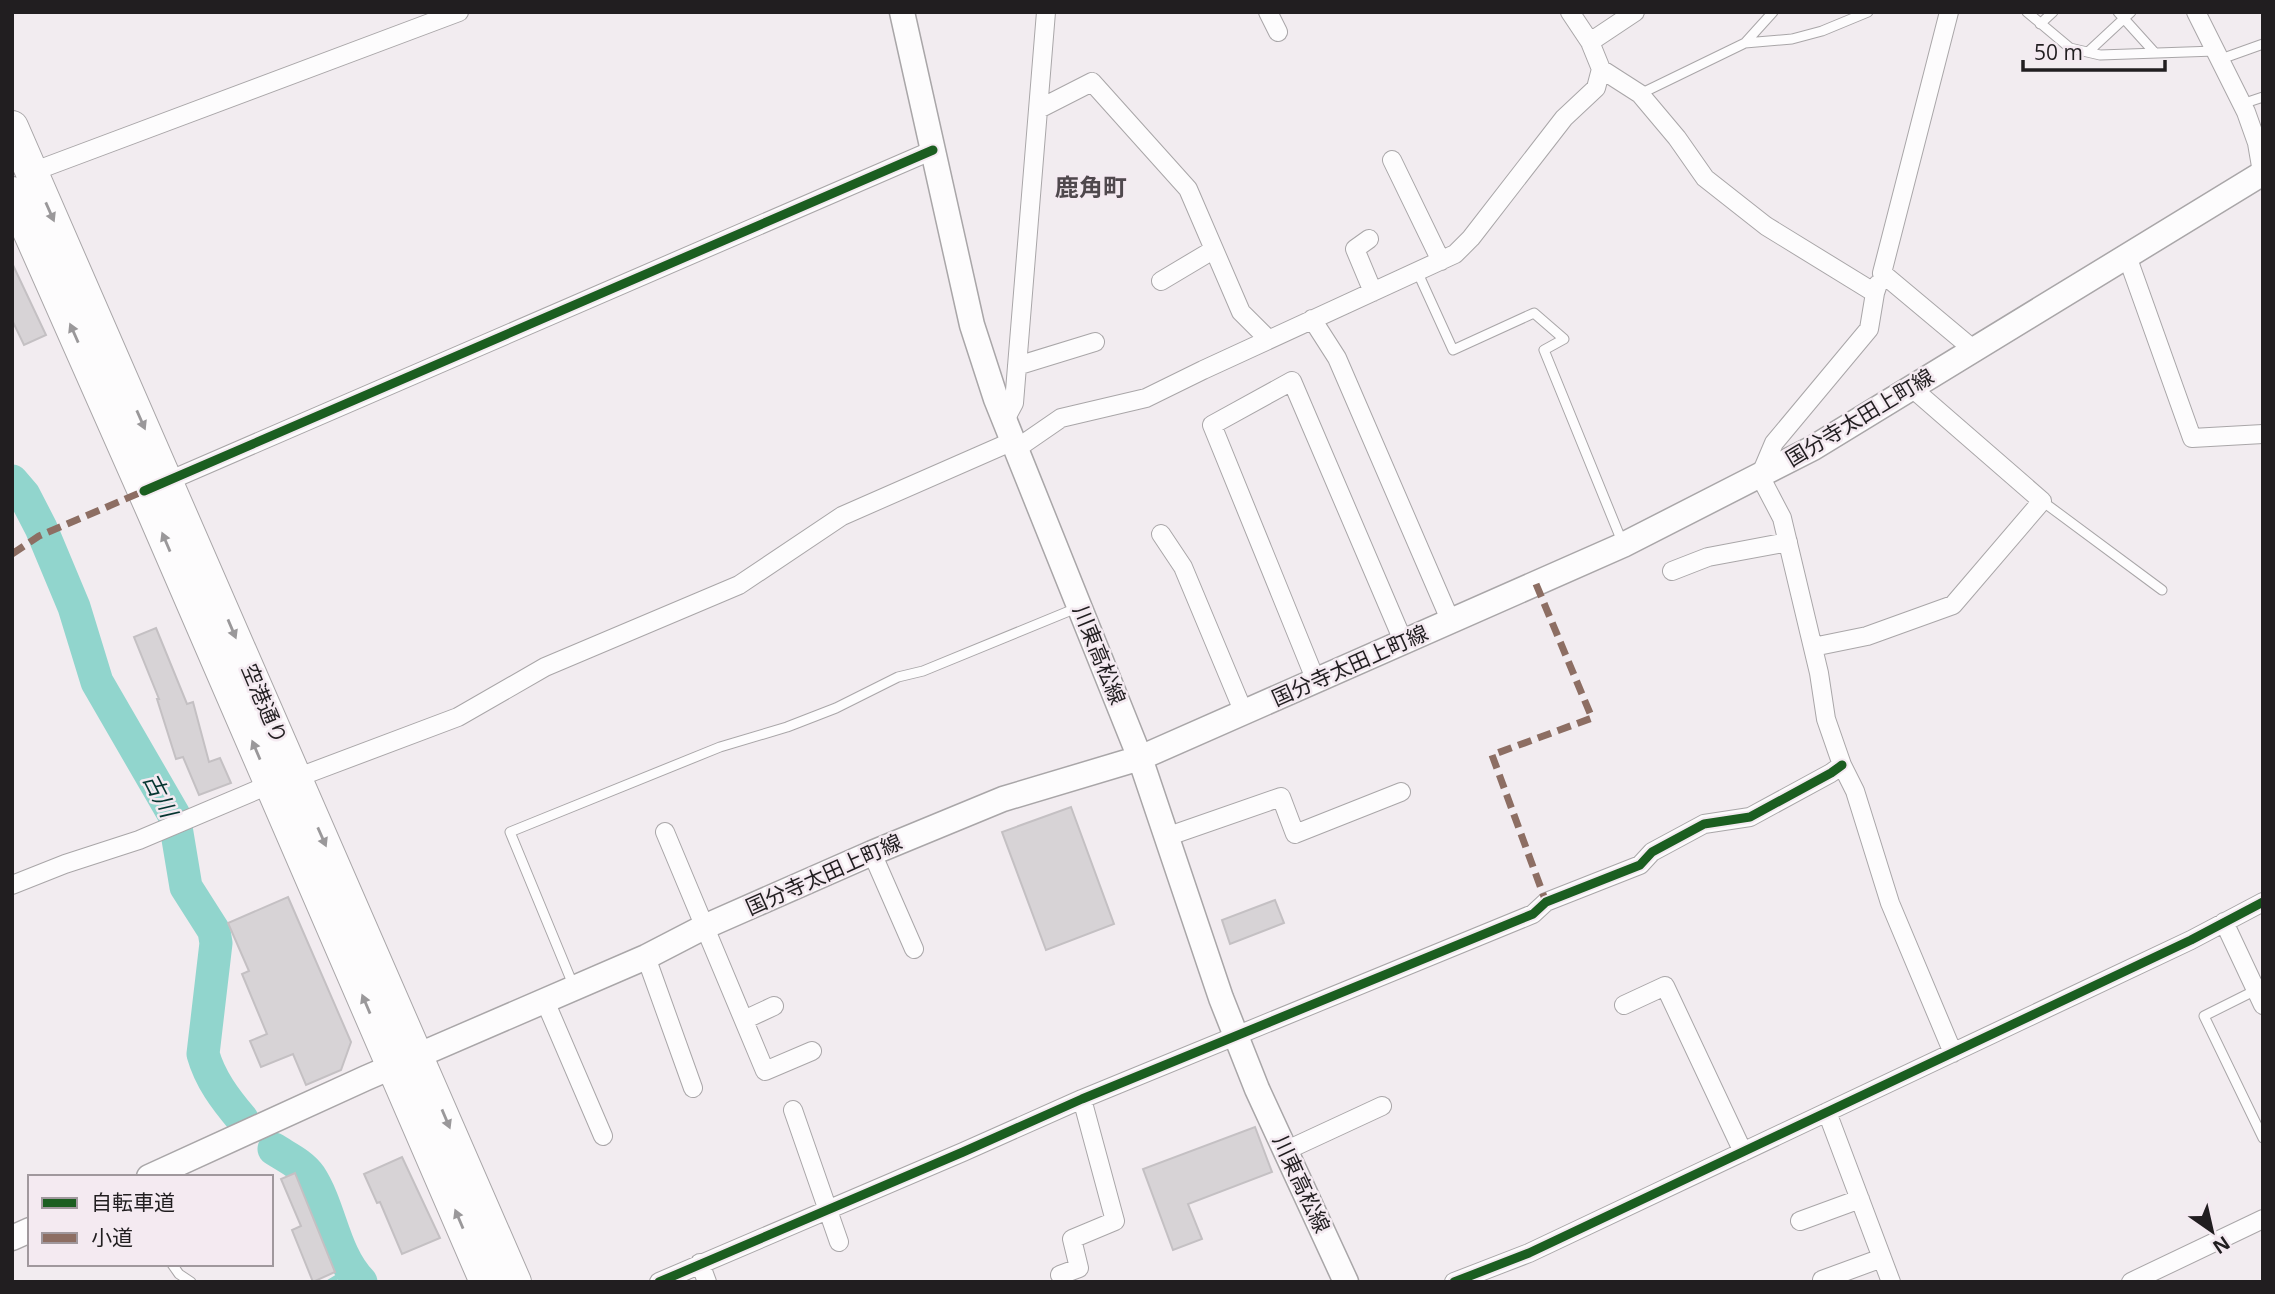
<svg xmlns="http://www.w3.org/2000/svg" width="2275" height="1294" viewBox="0 0 2275 1294" font-family="'Open Sans','Noto Sans JP',sans-serif">
<rect width="100%" height="100%" fill="#f2ecf0"/>
<g fill="none" stroke-linecap="round" stroke-linejoin="round">
<!-- stream -->
<path stroke="#91d5cd" stroke-width="5" d="M329,1282l21,-13"/>
<!-- river -->
<path stroke="#91d5cd" stroke-width="33" d="M12,481l12,14 17,33 33,79 23,75 77,133 12,72 28,44 2,12 -13,111c7,25 22,45 39,65
M274,1149c12,8 28,15 36,27 21,32 23,77 51,106"/>
</g>
<!-- building -->
<path fill="#d7d3d6" stroke="#c4c0c3" stroke-width="2" d="M12,263l34,72 -22,10 -12,-25z
M156,628l31,76 6,-2 16,60 11,-4 11,25 -32,12 -16,-38 -7,2 -19,-60h2l-25,-62z
M1071,807l43,117 -68,26 -44,-118z
M288,897l63,145 -10,28 -35,15 -13,-31 -32,13 -11,-26 17,-7 -25,-60 7,-3 -21,-48z
M1275,900l9,23 -54,21 -8,-24z
M1255,1127l17,45 -84,32 14,35 -29,11 -30,-81z
M402,1157l38,81 -38,16 -22,-52 -3,1 -13,-29z
M295,1173l40,99 -22,10 -21,-52 9,-4 -20,-47z"/>
<g fill="none" stroke-linecap="round" stroke-linejoin="round">
<!-- lane casing -->
<g stroke="#a9a6a8" stroke-width="11">
<path id="lane" d="M2027,12l43,36 30,7 115,-4
M2118,12l37,41
M2040,24l13,-12
M1745,43l47,-4 30,-8 46,-19
M2088,52l43,-40
M2221,59l42,-15
M1640,94l105,-51 28,-31
M2242,104l21,-7
M1417,271l36,79 81,-37 30,26 -20,11 79,194
M2042,501l120,89
M574,987l-64,-155 210,-85 67,-20 49,-19 62,-31 25,-6 156,-64
M2256,990l-52,26 59,122
M172,1264l7,10 12,8"/>
</g>
<!-- street casing -->
<g stroke="#a9a6a8" stroke-width="20">
<path id="street" d="M1268,12l10,20
M1949,12l-67,261 92,77
M2196,12l50,100 11,31 6,35
M1590,42l45,-30
M1601,69l39,25 37,44 28,40 61,48 109,67 3,-9
M1039,109l53,-27 96,107 53,123 27,27
M1392,160l49,101
M32,172l427,-160
M1369,239l-14,10 18,43
M2127,256l65,182 71,-4
M1161,281l52,-31
M1875,293l-6,36 -95,114 -14,33 22,42 37,155 7,46 16,46 13,26 35,112 63,150
M1312,319l25,39 114,264
M1017,366l78,-24
M1005,420l9,-17 32,-391
M1016,449l45,-31 85,-20 57,-28 252,-116 16,-16 93,-120 32,-30 5,-19 -11,-27 -20,-30
M159,485l774,-335
M1161,534l22,33 61,146
M1672,571l36,-14 80,-15
M1813,647l54,-11 86,-31 89,-104 -130,-113
M1316,681l-104,-256 80,-44 112,262
M296,778l162,-61 87,-50 194,-82 103,-69 171,-75
M665,832l100,239 47,-20
M1166,837l115,-40 14,37 106,-42
M872,853l42,96
M12,885l53,-21 74,-24 132,-56
M2224,922l39,83
M646,957l47,131
M545,1001l58,135
M1624,1005l41,-19 78,166
M744,1020l30,-14
M793,1110l46,132
M1827,1112l64,170
M1285,1151l97,-45
M1800,1221l60,-22
M700,1263l7,19
M1060,1275l19,-7 -7,-29 43,-18 -33,-122
M1822,1280l60,-22
M659,1282l304,-130 119,-53 451,-185 13,-12 94,-37 12,-13 52,-28 46,-7 81,-44 11,-8
M1454,1282l75,-29 662,-313 72,-38
M2131,1282l132,-63"/>
</g>
<!-- secondary casing -->
<g stroke="#a9a6a8" stroke-width="27">
<path id="secondary" d="M902,12l70,313 24,74 144,359 81,240 36,91 89,193
M149,1177l217,-99 280,-121 58,-30 168,-74 131,-54 137,-41 483,-213 190,-97 450,-275
M12,1238l18,-8"/>
</g>
<!-- highway casing -->
<g stroke="#a9a6a8" stroke-width="34">
<path id="highway" d="M12,127l503,1155
M12,193l142,321 332,768"/>
</g>
<!-- lane -->
<use href="#lane" stroke="#fdfcfd" stroke-width="9"/>
<!-- street -->
<use href="#street" stroke="#fdfcfd" stroke-width="18"/>
<!-- secondary -->
<use href="#secondary" stroke="#fdfcfd" stroke-width="24"/>
<!-- highway -->
<use href="#highway" stroke="#fdfcfd" stroke-width="32"/>
<!-- quiet -->
<path stroke="#8d6e63" stroke-width="7" stroke-dasharray="14 7" stroke-linecap="butt" d="M12,554l27,-18 105,-45
M1536,584l56,134 -100,37 54,147"/>
<!-- cycleway casing -->
<g stroke="#f4eaf1" stroke-width="13">
<path id="cycleway" d="M144,491l789,-341
M659,1282l304,-130 119,-53 451,-185 13,-12 94,-37 12,-13 52,-28 46,-7 81,-44 11,-8
M1454,1282l75,-29 662,-313 72,-38"/>
</g>
<!-- cycleway -->
<use href="#cycleway" stroke="#1b5e20" stroke-width="9"/>
</g>
<!-- one-way arrows -->
<defs><path id="oneway-solid" d="M-6-.8H1V-3.2L6.5 0L1 3.2V.8H-6Z" transform="scale(1.75)"/></defs>
<g fill="#9a989a">
<use href="#oneway-solid" transform="translate(50 212) rotate(66)"/>
<use href="#oneway-solid" transform="translate(74 333) rotate(-114)"/>
<use href="#oneway-solid" transform="translate(141 420) rotate(66)"/>
<use href="#oneway-solid" transform="translate(166 542) rotate(-113)"/>
<use href="#oneway-solid" transform="translate(232 629) rotate(67)"/>
<use href="#oneway-solid" transform="translate(256 750) rotate(-113)"/>
<use href="#oneway-solid" transform="translate(322 837) rotate(66)"/>
<use href="#oneway-solid" transform="translate(366 1004) rotate(-113)"/>
<use href="#oneway-solid" transform="translate(446 1119) rotate(67)"/>
<use href="#oneway-solid" transform="translate(459 1219) rotate(-113)"/>
</g>
<g text-anchor="middle" stroke-width="5" stroke-linejoin="round" paint-order="stroke">
<!-- street labels -->
<g font-size="21" fill="#211e20" stroke="#f4eaf1">
<text transform="translate(1860 418) rotate(-31)" y="7">国分寺太田上町線</text>
<text transform="translate(1099 655) rotate(68)" y="7">川東高松線</text>
<text transform="translate(1350 666) rotate(-24)" y="7">国分寺太田上町線</text>
<text transform="translate(264 704) rotate(67)" y="7">空港通り</text>
<text transform="translate(824 875) rotate(-24)" y="7">国分寺太田上町線</text>
<text transform="translate(1301 1184) rotate(65)" y="7">川東高松線</text>
</g>
<!-- water labels -->
<g font-size="23" font-style="italic" fill="#043530" stroke="#f4eaf1">
<text transform="translate(160 795) rotate(63)" y="8">古川</text>
</g>
<!-- quarter labels -->
<g font-size="24" font-weight="bold" fill="#4f484d" stroke="#f4eaf1">
<text x="1091" y="196">鹿角町</text>
</g>
</g>
<!-- border -->
<rect width="2275" height="1294" fill="none" stroke="#211e20" stroke-width="28"/>
<!-- legend -->
<rect x="28" y="1175" width="245" height="91" fill="#f4eaf1" stroke="#a0989d" stroke-width="2"/>
<rect x="42" y="1198" width="35" height="10" fill="#1b5e20" stroke="#a0989d" stroke-width="2"/>
<text x="91" y="1210" font-size="21" fill="#211e20">自転車道</text>
<rect x="42" y="1233" width="35" height="10" fill="#8d6e63" stroke="#a0989d" stroke-width="2"/>
<text x="91" y="1245" font-size="21" fill="#211e20">小道</text>
<!-- north arrow -->
<g transform="translate(2212 1231) rotate(146)" stroke="#f4eaf1" stroke-width="5" paint-order="stroke">
<path d="M0-5L12 26L0 18L-12 26Z" fill="#211e20"/>
<text y="-10" font-size="19" font-weight="bold" text-anchor="middle" fill="#211e20">N</text>
</g>
<!-- scale -->
<path d="M2023 60v10h142v-10" fill="none" stroke="#211e20" stroke-width="3.5"/>
<text x="2034" y="60" font-size="21" fill="#211e20" stroke="#f4eaf1" stroke-width="5" paint-order="stroke">50 m</text>
</svg>
